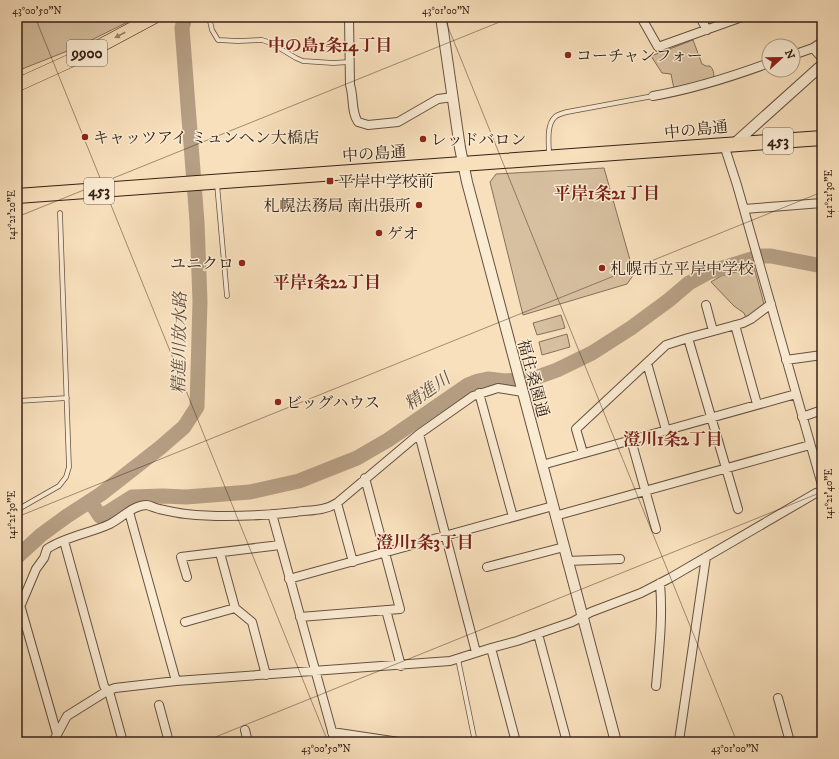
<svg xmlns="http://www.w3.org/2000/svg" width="839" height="759" viewBox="0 0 839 759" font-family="'IM FELL DW Pica','Noto Serif JP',serif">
<rect width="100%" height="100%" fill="#f8e0bc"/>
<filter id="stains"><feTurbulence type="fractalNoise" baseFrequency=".005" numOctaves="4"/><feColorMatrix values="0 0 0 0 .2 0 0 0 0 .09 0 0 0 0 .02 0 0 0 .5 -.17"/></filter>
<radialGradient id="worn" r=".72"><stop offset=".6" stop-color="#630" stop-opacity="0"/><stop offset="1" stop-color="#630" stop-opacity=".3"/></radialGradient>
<!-- green -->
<path fill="#d7c0a0" stroke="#86705b" d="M17,17h121l-63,31 -58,23z
M693,40l9,24 4,2h4c3,3 5,8 3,12l-39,11 -3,-15 -9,-1 -11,-17z
M604,168l30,106 -7,10 -104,31 -33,-133 6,-8z
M754,267l10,37 -18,14 -2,-5 -10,-7 -23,-24 10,-6z
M561,315l4,13 -28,7 -4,-12z
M567,334l3,13 -28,8 -3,-13z"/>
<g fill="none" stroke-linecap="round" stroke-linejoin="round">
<!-- river -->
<path stroke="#b69f84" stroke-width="15" d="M90,501l10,15h2l30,-19 31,-1 23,1 64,-5 49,-11 58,-23 31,-18 80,-55 10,-4 10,-2 17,2 27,-2 25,-9 35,-17 39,-25 38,-28 20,-17 20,-11 53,-16h9l51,10
M17,557l24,-22 26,-19 34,-22 60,-47 23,-20 13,-20 3,-106 -3,-79 -15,-194 3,-11"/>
<!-- service casing -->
<g stroke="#665140" stroke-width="5.5">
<path id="service" d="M209,17l3,13 6,10 20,1 24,-1 9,3 25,15 7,3 30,2 16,-1
M549,155c0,-11 -3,-30 6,-38 3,-3 8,-4 12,-5l86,-16
M217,184l10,112
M17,401l50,-3
M17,510l42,-24 7,-9 3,-10 -9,-254
M458,659l17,83"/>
</g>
<!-- minor casing -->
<g stroke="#665140" stroke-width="10">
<path id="minor" d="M349,17l1,68c4,12 1,27 8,37l10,3 30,-3 40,-23 15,-2
M641,17l17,30 84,-30
M700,17l7,13
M813,48l9,10
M793,55l20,-7 9,-6
M653,96c40,-7 78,-19 116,-33
M724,145l13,40 85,300
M744,209l78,-6
M706,305l7,26
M735,325l22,79
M688,338l50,171
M786,360l36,-5
M647,363l19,67
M479,393l34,124
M802,417l20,-7
M419,434l57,218
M631,440l25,89
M583,453l-7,-24 90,-84 22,-7 55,-15 8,-4 20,-15
M542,465l254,-71
M337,503l16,59
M129,512l47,169
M272,514l63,228
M555,516l255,-71
M64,541l40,145 6,9 13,47
M220,553l15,55 17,14 14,53
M567,561l53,-2
M487,567l77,-20
M187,577l-6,-20 99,-12
M289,579l264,-73
M20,605l37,129
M386,610l15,56
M17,614l19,-45 8,-11 3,-9c17,-12 44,-16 63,-25 12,-6 23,-19 37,-19 4,1 8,3 12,4 9,2 18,4 27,5 37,4 73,2 110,-2 13,-2 29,-1 41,-9l82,-69 54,-38 25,-8 25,4
M300,617l100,-8 -35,-131
M185,622l50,-14
M538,634l29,108
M491,648l25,94
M656,686c3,-35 7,-68 4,-103
M778,698l12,44
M159,705l10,37
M245,730l3,12
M332,732l67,10
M53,742l14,-26 40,-25 8,-3 61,-7 274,-20 41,-13 26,-7 55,-19 19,-10 50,-19 29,-15 146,-85 6,-2
M675,742l4,-1 27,-184"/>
</g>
<!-- tertiary casing -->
<g stroke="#665140" stroke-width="12">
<path id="tertiary" d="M441,17l19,131 7,34 149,560
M734,144l88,-79"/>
</g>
<!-- primary casing -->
<g stroke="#352116" stroke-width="14">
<path id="primary" d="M17,85l66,-30 71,-38"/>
</g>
<!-- trunk casing -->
<g stroke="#352116" stroke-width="16">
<path id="trunk" d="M17,196l805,-58"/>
</g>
<!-- service -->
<use href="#service" stroke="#faebd3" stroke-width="4"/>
<!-- minor -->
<use href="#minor" stroke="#faebd3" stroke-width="8"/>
<!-- tertiary -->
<use href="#tertiary" stroke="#faebd3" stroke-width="10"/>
<!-- primary -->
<use href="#primary" stroke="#f8e0bc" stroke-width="13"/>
<!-- trunk -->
<use href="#trunk" stroke="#f8e0bc" stroke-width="14"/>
</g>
<!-- one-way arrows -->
<defs><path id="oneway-solid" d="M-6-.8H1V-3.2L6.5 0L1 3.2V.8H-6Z"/></defs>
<use fill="#968069" href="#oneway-solid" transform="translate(120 35) rotate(152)"/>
<!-- ticks -->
<path fill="none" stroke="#352116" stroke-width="1" stroke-opacity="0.45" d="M35,17l293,725M444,17l293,725M17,217l495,-200M17,517l805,-325M203,742l619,-250"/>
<!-- markers -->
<g fill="#8f2418" stroke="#faebd3" stroke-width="1.5">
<circle cx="568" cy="55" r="4"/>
<circle cx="85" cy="137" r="4"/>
<circle cx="423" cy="139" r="4"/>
<rect x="326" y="177" width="8" height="8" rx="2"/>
<circle cx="419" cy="205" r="4"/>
<circle cx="379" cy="233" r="4"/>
<circle cx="242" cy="263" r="4"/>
<circle cx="602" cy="268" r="4"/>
<circle cx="278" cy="402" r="4"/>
</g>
<g text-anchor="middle" stroke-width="3" stroke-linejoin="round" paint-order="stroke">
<!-- shield labels -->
<g fill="#faebd3" stroke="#705e4f" stroke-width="1">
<rect x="67" y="40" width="40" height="26" rx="3"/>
<rect x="763" y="128" width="30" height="26" rx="3"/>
<rect x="84" y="178" width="30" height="26" rx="3"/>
</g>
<g font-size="15" font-weight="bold" fill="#352116">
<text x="87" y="58">9900</text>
<text x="778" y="146">453</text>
<text x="99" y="196">453</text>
</g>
<!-- poi labels -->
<g font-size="16" fill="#352116" stroke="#faebd3" text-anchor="start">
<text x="576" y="61">コーチャンフォー</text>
<text x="93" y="143">キャッツアイ ミュンヘン大橋店</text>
<text x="431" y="145">レッドバロン</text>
<text x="338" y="187">平岸中学校前</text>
<text x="411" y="211" text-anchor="end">札幌法務局 南出張所</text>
<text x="387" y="239">ゲオ</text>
<text x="234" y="269" text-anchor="end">ユニクロ</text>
<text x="610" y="274">札幌市立平岸中学校</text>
<text x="286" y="408">ビッグハウス</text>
</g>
<!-- street labels -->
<g font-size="16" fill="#352116" stroke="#faebd3">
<text transform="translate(696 129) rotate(-6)" y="6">中の島通</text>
<text transform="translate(374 153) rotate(-4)" y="6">中の島通</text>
<text transform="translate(534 378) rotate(75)" y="6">福住桑園通</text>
</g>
<!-- neighbourhood labels -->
<g font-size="17" font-weight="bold" fill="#7a1f14" stroke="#faebd3">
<text x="330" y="51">中の島1条14丁目</text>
<text x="607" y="199">平岸1条21丁目</text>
<text x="327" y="288">平岸1条22丁目</text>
<text x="673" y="445">澄川1条2丁目</text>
<text x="425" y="548">澄川1条3丁目</text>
</g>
<!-- water labels -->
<g font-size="17" font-style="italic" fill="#624d3c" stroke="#faebd3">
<text transform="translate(179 343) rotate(-89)" y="6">精進川放水路</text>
<text transform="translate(427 391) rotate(-35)" y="6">精進川</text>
</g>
</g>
<!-- margin -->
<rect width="839" height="759" fill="none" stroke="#f8e0bc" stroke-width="44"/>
<!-- north arrow -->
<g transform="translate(781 58) rotate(68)"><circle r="19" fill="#faebd3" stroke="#ab9a87"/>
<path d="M0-3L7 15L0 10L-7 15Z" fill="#8f2418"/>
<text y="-6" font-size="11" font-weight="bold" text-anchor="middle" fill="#352116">N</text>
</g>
<rect x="22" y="22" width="795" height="715" fill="none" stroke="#352116" stroke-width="1.5"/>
<g font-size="10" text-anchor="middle" fill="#352116">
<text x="37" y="14">43°00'50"N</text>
<text x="446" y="14">43°01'00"N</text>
<text transform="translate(828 194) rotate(-90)" y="4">141°21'30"E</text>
<text transform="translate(11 215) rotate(-90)" y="4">141°21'20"E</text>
<text transform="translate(828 494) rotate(-90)" y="4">141°21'40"E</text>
<text transform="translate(11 515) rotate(-90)" y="4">141°21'30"E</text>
<text x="326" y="752">43°00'50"N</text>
<text x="735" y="752">43°01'00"N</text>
</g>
<rect width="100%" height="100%" filter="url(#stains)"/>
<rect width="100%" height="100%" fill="url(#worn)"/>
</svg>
